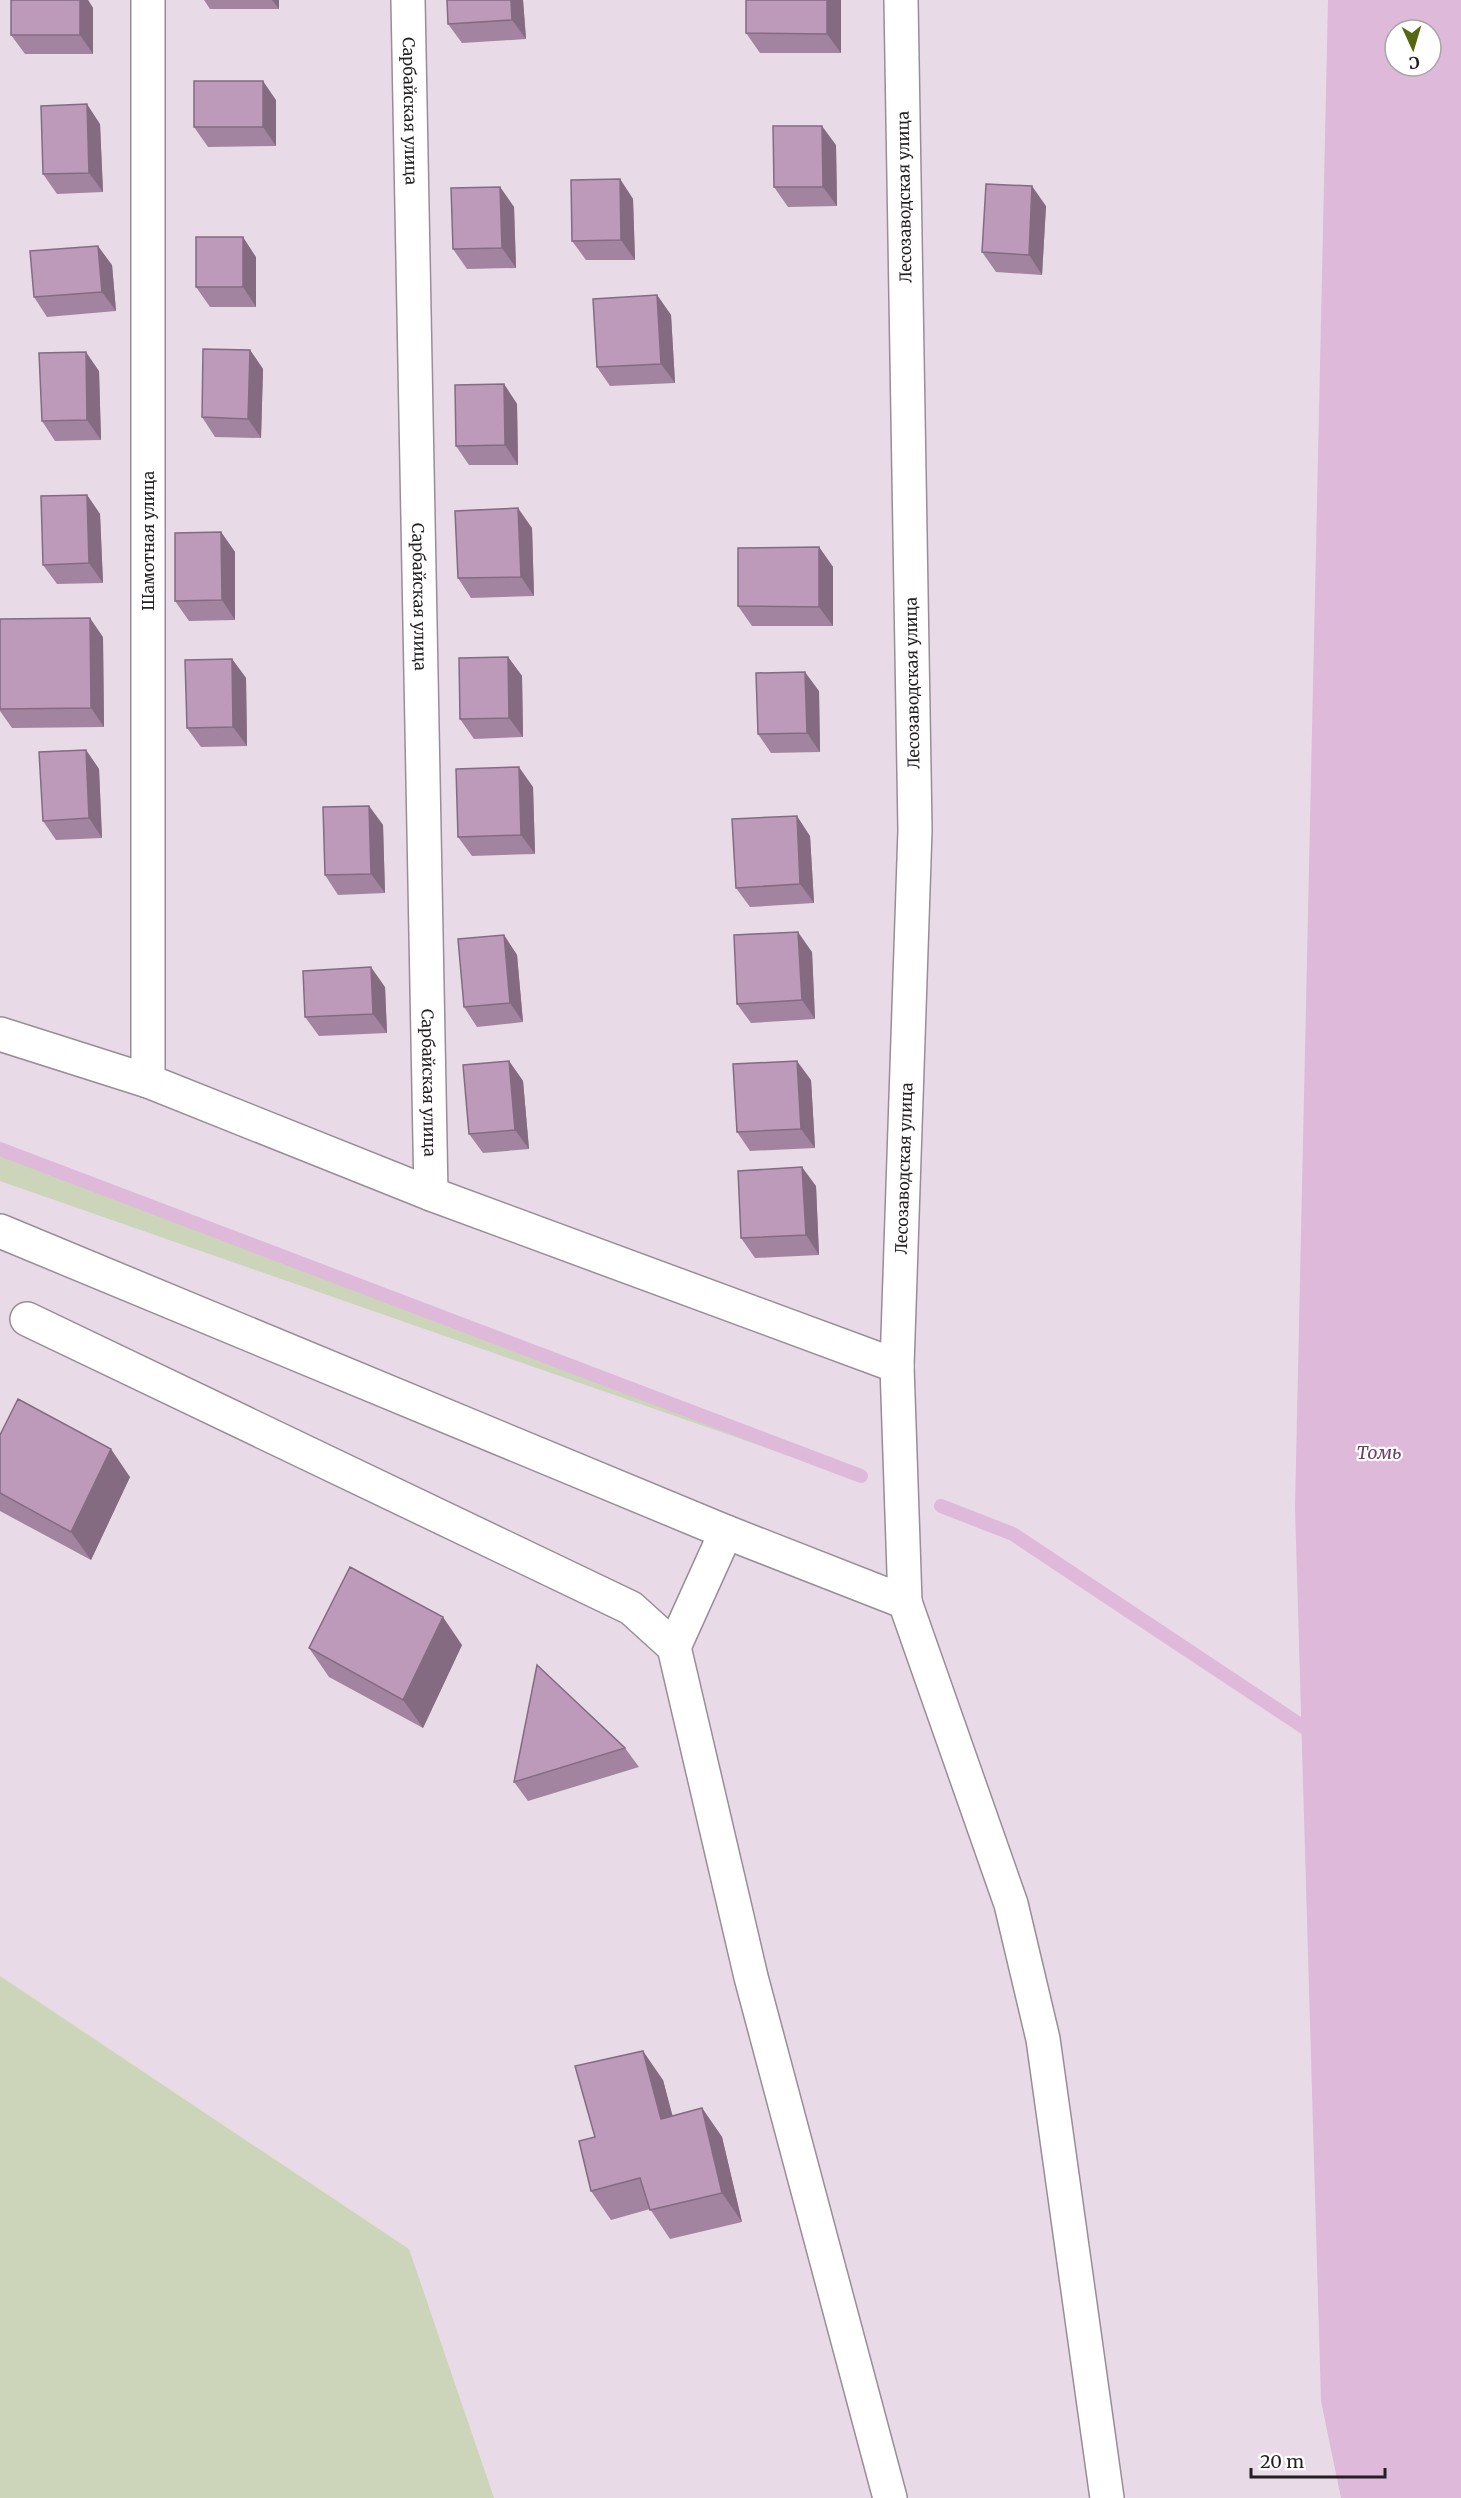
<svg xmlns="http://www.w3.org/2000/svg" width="1461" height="2498" viewBox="0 0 1461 2498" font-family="Merriweather,serif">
<rect width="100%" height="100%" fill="#e8dbe7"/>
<!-- green -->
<path fill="#ccd5ba" d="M0,1148l53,14 794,314 -847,-295z
M0,1976l409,273 85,249h-494z"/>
<!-- water -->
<path fill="#deb9da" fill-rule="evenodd" d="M1328,0h133v2498h-120l-20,-97 -26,-894zM1395,30h36v36h-36z"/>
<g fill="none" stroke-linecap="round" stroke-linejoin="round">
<!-- stream -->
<path stroke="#deb9da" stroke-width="14" d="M0,1149l861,327
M941,1506l72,28 304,202"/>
<!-- street casing -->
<g stroke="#998d98" stroke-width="36">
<g id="street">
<path d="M148,0v1081"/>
<path id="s1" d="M408,0l23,1194"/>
<path d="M0,1034l148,47 283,113 466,172"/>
<path id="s2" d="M0,1231l726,301 179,70 -8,-236 18,-536 -14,-830"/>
<path d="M27,1319l604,289 43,39 52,-115"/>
<path d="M905,1602l106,302 32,135 64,459"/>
<path d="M674,1647l77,330 139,521"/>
</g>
</g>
<!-- street -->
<use href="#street" stroke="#fff" stroke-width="33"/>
</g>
<!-- wall -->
<path fill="#a384a0" d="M11,0h77l5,8v46h-68l-14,-19z
M204,0h75v9h-69z
M447,0h76l3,39 -64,4 -14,-19z
M841,0v53h-81l-14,-20z
M276,100v46l-68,1 -14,-20z
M100,124l3,68 -46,2 -14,-20z
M836,145l1,61 -49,1 -14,-20z
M620,179l13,20 2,61h-49l-14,-19z
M500,187l14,20 2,61 -49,1 -14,-20z
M1046,206l-4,69 -46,-3 -14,-20z
M256,257v50h-46l-14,-20z
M112,265l4,46 -69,6 -13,-20z
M657,295l14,20 4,68 -65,3 -13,-19z
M250,350l13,19 -2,69 -46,-1 -13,-20z
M99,371l2,69 -46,1 -13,-20z
M504,384l13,20 1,61h-49l-13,-19z
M87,495l13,19 3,69 -46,1 -14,-19z
M532,528l2,68 -63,2 -13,-20z
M221,532l14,20v68l-46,1 -14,-20z
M819,547l14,20v59h-81l-14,-20z
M0,619l103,18 1,90 -92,1 -12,-17z
M508,657l14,19 1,61 -49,2 -14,-20z
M232,659l14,19 1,68 -46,1 -14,-19z
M819,691l1,61 -49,1 -13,-19z
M86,750l13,19 3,69 -46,2 -13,-19z
M533,787l2,67 -63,2 -14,-19z
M369,806l14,19 2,68 -47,2 -13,-20z
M810,836l4,67 -64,4 -14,-19z
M504,935l13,20 6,67 -46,5 -13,-20z
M812,952l3,67 -64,4 -14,-19z
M385,987l2,46 -68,3 -14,-19z
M509,1061l14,20 6,68 -46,4 -14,-19z
M811,1080l4,68 -65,3 -13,-19z
M816,1186l3,69 -64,3 -14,-20z
M0,1435l130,42 -39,83 -91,-49z
M462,1645l-39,83 -94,-51 -20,-29z
M625,1748l14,19 -111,34 -14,-19z
M663,2080l9,36 30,-8 20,29 20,85 -72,17 -20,-30 -39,11 -20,-29 4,-54z"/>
<!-- shaded-wall -->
<path fill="#846b82" d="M80,0h8l5,8v46l-13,-19z
M272,0h7v9z
M511,0h12l3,39 -14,-19z
M827,0h14v53l-14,-19z
M263,81l13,19v46l-13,-19z
M87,104l13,20 3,68 -14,-19z
M822,126l14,19 1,61 -14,-19z
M620,179l13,20 2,61 -14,-20z
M1032,186l14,20 -4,69 -13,-20z
M500,187l14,20 2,61 -14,-20z
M243,237l13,20v50l-13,-20z
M98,246l14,19 4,46 -14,-19z
M657,295l14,20 4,68 -14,-19z
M250,350l13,19 -2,69 -13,-19z
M86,352l13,19 2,69 -14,-20z
M504,384l13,20 1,61 -13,-20z
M87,495l13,19 3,69 -14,-20z
M518,508l14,20 2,68 -13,-19z
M221,532l14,20v68l-13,-20z
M819,547l14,20v59l-14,-19z
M90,618l13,19 1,90 -13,-19z
M508,657l14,19 1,61 -14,-19z
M232,659l14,19 1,68 -14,-19z
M805,672l14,19 1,61 -13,-19z
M86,750l13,19 3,69 -13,-20z
M519,767l14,20 2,67 -14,-19z
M369,806l14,19 2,68 -14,-19z
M797,816l13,20 4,67 -14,-19z
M798,932l14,20 3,67 -13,-19z
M504,935l13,20 6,67 -13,-19z
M371,967l14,20 2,46 -14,-19z
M509,1061l14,20 6,68 -14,-19z
M797,1061l14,19 4,68 -14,-19z
M802,1167l14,19 3,69 -13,-20z
M111,1449l19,28 -39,83 -20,-28z
M443,1617l19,28 -39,83 -20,-28z
M643,2051l20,29 18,67 -20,-28z
M702,2108l20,29 20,85 -20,-29z"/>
<!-- building -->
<path fill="#bd99ba" stroke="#846b82" stroke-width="1.5" d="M11,0h69v35h-69z
M447,0h64l1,20 -64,4z
M746,0h81v34l-81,-1z
M194,81h69v46h-69z
M87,104l2,69 -46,1 -2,-68z
M773,126h49l1,61h-49z
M620,179l1,61 -49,1 -1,-61z
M986,184l46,2 -3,69 -47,-3z
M500,187l2,61 -49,1 -2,-61z
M196,237h47v50h-47z
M98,246l4,46 -68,5 -4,-46z
M657,295l4,69 -64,3 -4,-68z
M203,349l47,1 -2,69 -46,-2z
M86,352l1,68 -45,1 -3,-68z
M504,384l1,61 -49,1 -1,-61z
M87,495l2,68 -46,2 -2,-69z
M518,508l3,69 -63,1 -3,-67z
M221,532l1,68 -47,1v-68z
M819,547v60l-81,-1v-58z
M90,618l1,90 -91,1v-90z
M508,657l1,61 -49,1 -1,-61z
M232,659l1,68 -46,1 -2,-68z
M805,672l2,61 -49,1 -2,-61z
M86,750l3,68 -46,3 -4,-69z
M519,767l2,68 -63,2 -2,-68z
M369,806l2,68 -46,1 -2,-68z
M797,816l3,68 -64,4 -4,-69z
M798,932l4,68 -65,4 -3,-69z
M504,935l6,68 -46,4 -6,-68z
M371,967l2,47 -68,3 -2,-46z
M509,1061l6,69 -46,4 -6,-69z
M797,1061l4,68 -64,3 -4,-68z
M802,1167l4,68 -65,3 -3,-67z
M18,1399l93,50 -40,83 -71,-39v-58z
M350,1567l93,50 -40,83 -94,-52z
M537,1665l88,83 -111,34z
M643,2051l18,68 41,-11 20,85 -72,17 -10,-32 -49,13 -12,-50 16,-4 -20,-71z"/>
<g text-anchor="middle" stroke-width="4.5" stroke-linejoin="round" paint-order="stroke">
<!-- street labels -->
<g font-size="16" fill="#241f23" stroke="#fff">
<text dy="6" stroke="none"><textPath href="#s1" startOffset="111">Сарбайская улица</textPath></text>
<text transform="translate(904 197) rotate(-91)" y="6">Лесозаводская улица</text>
<text transform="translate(148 541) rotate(-90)" y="6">Шамотная улица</text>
<text dy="6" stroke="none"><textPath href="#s1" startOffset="597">Сарбайская улица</textPath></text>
<text transform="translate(912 683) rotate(-91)" y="6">Лесозаводская улица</text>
<text dy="6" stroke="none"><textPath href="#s1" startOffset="1083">Сарбайская улица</textPath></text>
<text dy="6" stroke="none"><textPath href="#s2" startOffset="1412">Лесозаводская улица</textPath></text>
</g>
<!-- water labels -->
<g font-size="18" font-style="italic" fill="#6f406c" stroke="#fff">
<text x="1379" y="1459">Томь</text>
</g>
</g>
<!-- north arrow -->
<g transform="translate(1413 48) rotate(176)"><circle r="28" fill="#ffffff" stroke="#a7a5a7" stroke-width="1.5"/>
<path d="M0-4.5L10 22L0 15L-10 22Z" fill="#546713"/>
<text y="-9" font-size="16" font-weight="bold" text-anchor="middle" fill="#241f23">С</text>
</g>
<!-- scale -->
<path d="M1251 2468v9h134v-9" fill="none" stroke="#241f23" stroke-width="3"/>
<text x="1260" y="2468" font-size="18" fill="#241f23" stroke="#ffffff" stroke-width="4.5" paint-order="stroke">20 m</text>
</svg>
